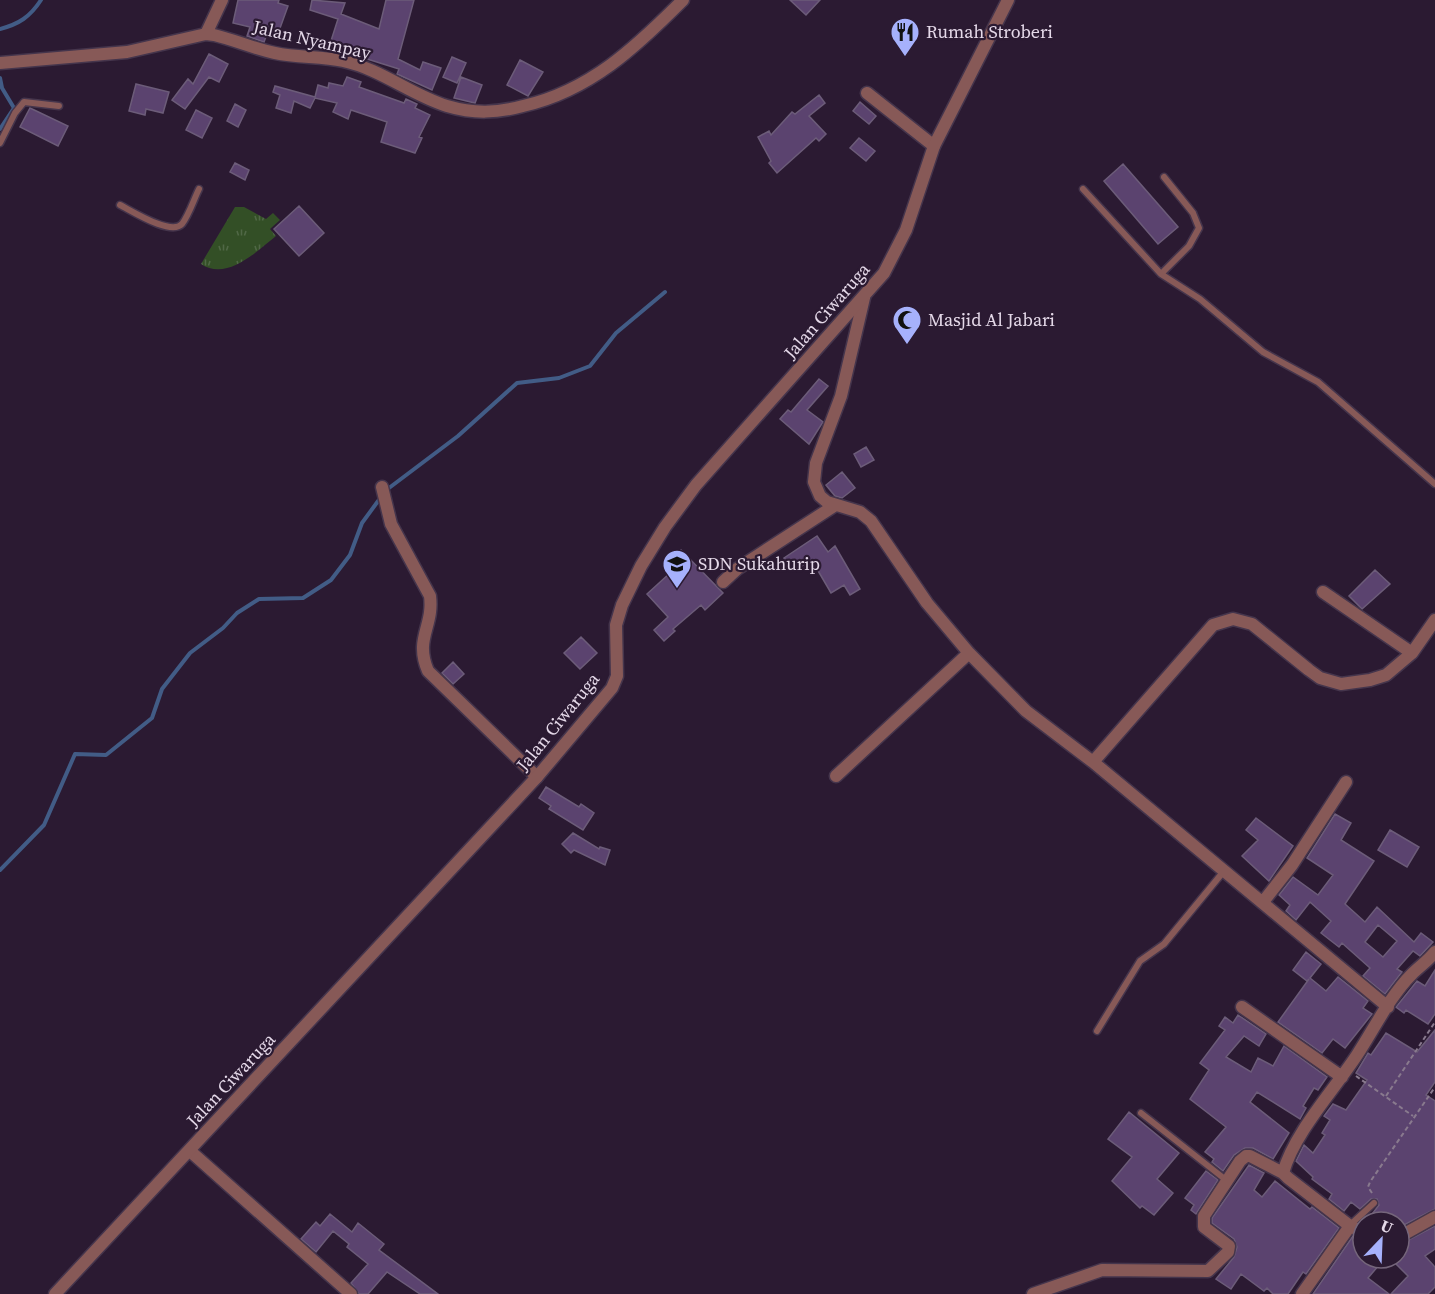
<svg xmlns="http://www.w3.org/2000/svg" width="1435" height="1294" viewBox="0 0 1435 1294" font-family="'Source Serif 4',serif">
<defs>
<pattern id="park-tufts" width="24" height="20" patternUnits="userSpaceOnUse" patternTransform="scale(1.5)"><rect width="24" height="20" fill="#334f26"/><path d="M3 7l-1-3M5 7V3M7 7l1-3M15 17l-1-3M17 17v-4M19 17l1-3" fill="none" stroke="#506846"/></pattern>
</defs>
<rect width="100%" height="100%" fill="#2b1a32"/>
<!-- park -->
<path fill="url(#park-tufts)" d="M235,207h9l22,12 7,-6 7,7 -10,9 6,7c-18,14 -49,46 -75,28z"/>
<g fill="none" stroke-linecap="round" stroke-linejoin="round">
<!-- stream -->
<path stroke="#425c86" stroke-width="4" d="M0,29c19,-5 30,-12 41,-29
M0,78l2,10 12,20 -14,21
M385,491l73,-55 59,-53 42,-5 31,-12 26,-33 49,-41
M0,870l44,-45 31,-71 31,1 46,-37 10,-29 28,-36 33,-25 14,-15 22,-14 44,-1 28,-18 19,-25 12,-32 19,-26"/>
</g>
<!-- building -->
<path fill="#5b436f" stroke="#6c5c79" stroke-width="1.5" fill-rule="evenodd" d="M238,0h41l-1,3 10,3 -9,25 -9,-5 -6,16 -17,-6 3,-9 -17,-4z
M312,0l33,3 -4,11 38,15 7,-29h28l-16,59 22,11 3,-8 18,6 -9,22 -35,-16 2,-5 -70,-22 9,-28 -28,-9z
M790,0h30l-14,15z
M209,54l19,10 -9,18 -10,-5 -24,32 -13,-9 16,-21 5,5z
M452,57l14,6 -9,20 -14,-6z
M520,60l23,12 -15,24 -21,-11z
M347,77l14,5 -2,5 45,16 2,-4 11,5 -2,4 15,7 -11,22 3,1 -7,15 -34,-11 6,-20 -36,-12 -3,9 -15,-7 4,-9 -22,-5 -5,10 -16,-7 -3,12 -15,-5 4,-13 -7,-3 2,-6 40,11 3,-12 10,3 1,-5 14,3z
M461,77l21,8 -7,18 -21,-5z
M136,84l33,8 -6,21 -17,-4 -1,6 -16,-4z
M819,95l6,8 -16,13 17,18 -7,7 -3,-3 -39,35 -8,-10 2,-2 -13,-24 11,-6 2,4 21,-23 3,2z
M860,102l16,14 -7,8 -16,-13z
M235,104l11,6 -8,17 -11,-6z
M30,108l38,18 -10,20 -38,-19z
M196,110l16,8 -10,20 -16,-8z
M859,138l16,13 -9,10 -16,-13z
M235,163l14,7 -4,10 -15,-8z
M1123,164l55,63 -20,17 -54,-63z
M299,206l25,27 -25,23 -25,-27z
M819,379l9,7 -21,24 16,12 -14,22 -29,-25 8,-9 3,2z
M866,447l8,13 -13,7 -7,-13z
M842,472l13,16 -13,10 -7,-2 -9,-11z
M817,536l11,16 7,-6 25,43 -10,6 -6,-10 -13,8 -14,-24 -5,4 -7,-10 -7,7 -14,-12z
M681,550l42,43 -18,17 -4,-5 -28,24 2,2 -11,10 -10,-11 14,-13 -21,-23 23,-21 -6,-6z
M1375,570l15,14 -28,25 -13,-13z
M581,637l16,16 -17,16 -16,-16z
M453,662l11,12 -11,10 -11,-11z
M546,787l33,20 2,-3 13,9 -11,17 -34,-21 2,-3 -12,-8z
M1335,814l16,9 -10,17 33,21 -29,43 20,18 12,-15 37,35 7,-9 12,9 -13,14 -7,-5 -16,18 5,3 -17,22 -22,-18 7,-8 -28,-25 -3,4 -18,-14 10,-12 -21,-19 -14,18 -10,-9 4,-6 -11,-10 14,-18 25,18 15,-20 -26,-17zM1378,925l19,16 -14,16 -18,-15z
M1256,818l37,28 -24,35 -27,-25 16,-16 -12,-10z
M1390,830l29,17 -12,20 -29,-17z
M573,833l26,16 1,-2 10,3 -5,15 -31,-15 -3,3 -9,-9z
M1306,952l15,12 -11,14 16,13 12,-14 30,24 -5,7 9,6 -27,34 -12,-9 -11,14 -44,-31 31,-43 -2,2 -14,-11z
M1435,970v44l-7,10 -22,-14 -2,3 -8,-6 21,-26 8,5z
M1238,1015l28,19 -7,12 -15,-10 -18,21 25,15 7,-14 15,8 11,-20 43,31 -9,13 -4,-2 -11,18 3,2 -6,11 -43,-27 -7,10 39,31 -16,26 -20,-11h-8l-11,7 -11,16 -11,-9 2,-3 -9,-7 21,-25 -36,-28 19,-29 -9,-7 25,-33 -6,-4 6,-9 8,6z
M1435,1030v52l-9,13 9,6v108l-31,16 -16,-12 -6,9h-16l13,-17 -2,-6h-6l-11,10 -9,-7 -7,9 -15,-12 3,-5 -20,-15 1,-2 -17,-16 8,-16 9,8 12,-18 -3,-2 8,-13 -6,-4 9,-12 13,6 21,-30 -11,-7 12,-20 3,2 15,-22 31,19z
M1129,1112l50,41 -22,26 16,14 -19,22 -12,-9 -2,2 -28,-27 20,-24 -24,-18z
M1249,1165l15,8 -10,17 8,7 13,-16 35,28 2,-2 27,21 -33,46 -3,-2 -15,22h-15l-6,-6 -3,3 -23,-17 -10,15 -15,-10 18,-22 3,-10 -3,-8 -22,-16v-5z
M1206,1171l12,9 -22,34 -5,-4 3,-5 -9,-7z
M330,1214l22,18 6,-9 26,21 -5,6 59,44h-18l-33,-22 -19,22h-9l-8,-11 17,-19 -21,-17 2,-3 -16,-13 -17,21 -15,-13 15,-17 4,4z
M1435,1226v23l-10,7 10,11v20l-7,7h-37l17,-18 -18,-18h9v-13z
M1353,1236l10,4v18h22l-17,20 21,16h-76z"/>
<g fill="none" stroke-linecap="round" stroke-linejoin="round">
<!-- service casing -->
<g stroke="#45354c" stroke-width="9">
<path id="service" d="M0,143l15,-30 9,-11 35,4
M1083,189l78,85 39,25 63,53 55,30 117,102
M120,205c12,6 51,31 62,19 7,-9 12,-25 17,-35
M1161,274l28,-28 10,-18 -6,-15 -29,-36
M1097,1031l43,-70 24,-17 60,-73
M1141,1113l85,67
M1350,1225l24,-22"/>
</g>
<!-- minor casing -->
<g stroke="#45354c" stroke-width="15">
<path id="minor" d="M206,34l16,-34
M0,63l127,-11 79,-18 8,1c21,5 41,14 61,18 23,5 46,3 68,8 38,8 68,34 104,45 27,8 50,7 76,0 67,-15 113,-59 160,-106
M867,93l67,53
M864,298l-23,98 -25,67 -2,19 6,14 7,6 33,10 11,9 56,82 42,50 57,58 67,51 295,245
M382,487l9,37 39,72c4,31 -16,42 -2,75l109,106
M723,582l14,-13 97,-63
M1323,592l89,61
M1093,762l120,-137 20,-6 19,5 57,46 11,8 21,6 29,-4 16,-5 26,-22 23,-33
M836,776l133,-123
M1263,902l29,-37 54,-83
M1242,1007l100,70
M190,1151l161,143
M1350,1226l13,6
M1399,1237l36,-20
M1033,1294l69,-24 106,1 20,-19 1,-6 -25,-19v-11l36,-55 6,-5h4l33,17
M1302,1294l48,-68 -62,-48 -5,-5c11,-40 51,-83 74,-118 17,-26 33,-59 55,-81 8,-8 16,-13 23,-22"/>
</g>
<!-- tertiary casing -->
<g stroke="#45354c" stroke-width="15">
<path id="tertiary" d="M55,1294l482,-517 75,-89 5,-12 -1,-51 6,-20 19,-39 24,-39 31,-42 188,-212 22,-43 28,-84 74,-146"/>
</g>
<!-- path -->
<path stroke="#897a8e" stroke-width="2" stroke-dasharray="4.5 3" stroke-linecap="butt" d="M1356,1076l57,40
M1386,1096l49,-74
M1372,1193l-4,-6 2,-5 65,-95"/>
<!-- service -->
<use href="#service" stroke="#875957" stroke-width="6"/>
<!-- minor -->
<use href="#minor" stroke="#875957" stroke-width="12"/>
<!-- tertiary -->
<use href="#tertiary" stroke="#875957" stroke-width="12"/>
</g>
<!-- icons -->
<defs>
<g id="restaurant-pin" transform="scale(1.5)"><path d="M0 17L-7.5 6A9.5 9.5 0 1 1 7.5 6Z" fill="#a6b1fc" stroke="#2b1a32"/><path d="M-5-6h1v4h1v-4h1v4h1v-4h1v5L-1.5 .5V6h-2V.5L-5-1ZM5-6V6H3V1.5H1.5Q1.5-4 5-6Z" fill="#111"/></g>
<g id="mosque-pin" transform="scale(1.5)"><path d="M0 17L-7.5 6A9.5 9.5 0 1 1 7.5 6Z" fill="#a6b1fc" stroke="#2b1a32"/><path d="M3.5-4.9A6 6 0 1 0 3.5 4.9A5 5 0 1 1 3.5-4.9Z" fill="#111"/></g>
<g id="school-pin" transform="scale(1.5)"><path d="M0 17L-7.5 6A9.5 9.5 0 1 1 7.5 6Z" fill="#a6b1fc" stroke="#2b1a32"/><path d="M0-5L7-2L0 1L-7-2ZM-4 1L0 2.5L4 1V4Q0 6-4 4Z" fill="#111"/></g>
</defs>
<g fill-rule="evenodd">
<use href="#restaurant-pin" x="905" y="32"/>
<use href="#mosque-pin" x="907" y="320"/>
<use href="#school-pin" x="677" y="564"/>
</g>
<g text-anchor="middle" stroke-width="4.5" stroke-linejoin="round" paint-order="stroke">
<!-- poi labels -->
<g font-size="18" fill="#e5d9e9" stroke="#2b1a32" text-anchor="start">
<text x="926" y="38">Rumah Stroberi</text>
<text x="928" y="326">Masjid Al Jabari</text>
<text x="698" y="570">SDN Sukahurip</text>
</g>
<!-- street labels -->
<g font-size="18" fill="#e5d9e9" stroke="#2b1a32">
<text transform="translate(312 40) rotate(13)" y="6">Jalan Nyampay</text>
<text transform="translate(827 311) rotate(-49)" y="6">Jalan Ciwaruga</text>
<text transform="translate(558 722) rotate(-51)" y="6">Jalan Ciwaruga</text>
<text transform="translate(231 1080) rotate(-47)" y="6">Jalan Ciwaruga</text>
</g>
</g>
<!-- north arrow -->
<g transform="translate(1381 1240) rotate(23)"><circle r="28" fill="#2b1a32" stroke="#75667b" stroke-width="1.5"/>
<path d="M0-4.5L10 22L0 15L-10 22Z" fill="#a6b1fc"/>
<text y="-9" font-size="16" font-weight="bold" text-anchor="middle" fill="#e5d9e9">U</text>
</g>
</svg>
